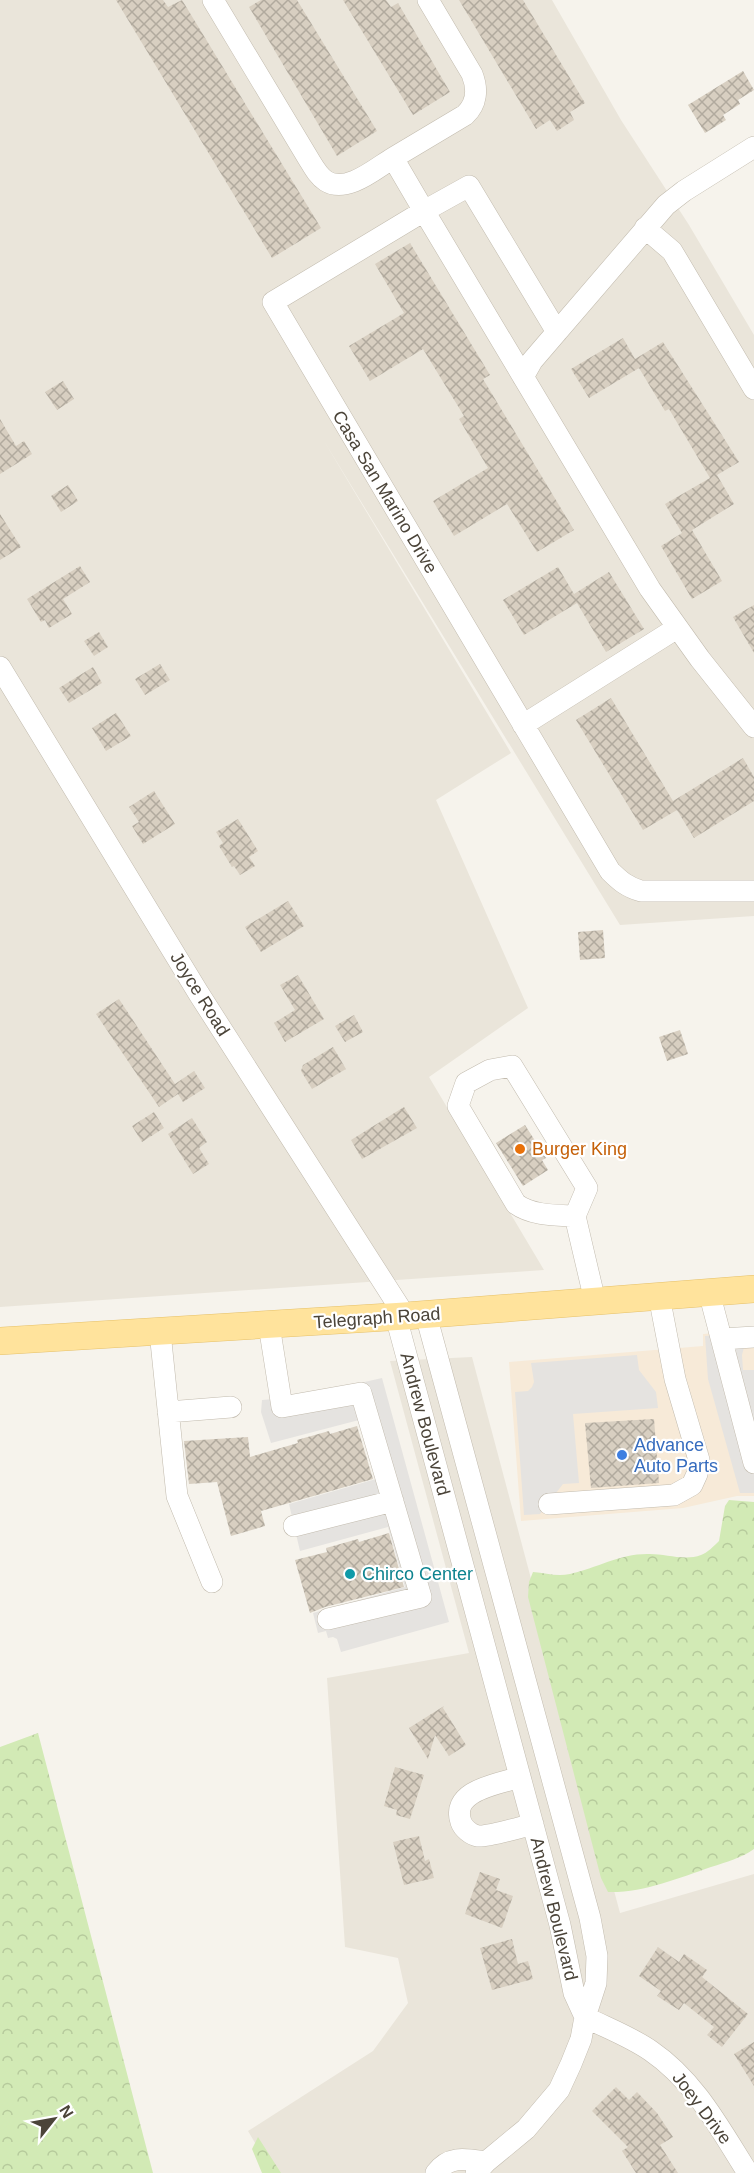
<svg xmlns="http://www.w3.org/2000/svg" width="754" height="2173" viewBox="0 0 754 2173" font-family="Arial,sans-serif">
<defs>
<pattern id="forest-crowns" width="20" height="18" patternUnits="userSpaceOnUse" patternTransform="scale(1.5)"><rect width="20" height="18" fill="#d2eab5"/><path d="M2 6a3 3 0 1 1 6 0M12 15a3 3 0 1 1 6 0" fill="none" stroke="#b6ca9c"/></pattern>
<pattern id="building-cross-hatch" width="8" height="8" patternUnits="userSpaceOnUse" patternTransform="scale(1.5)"><rect width="8" height="8" fill="#d8cfc1"/><path d="M0 0l8 8M0 8l8-8" fill="none" stroke="#b1aa9e"/></pattern>
</defs>
<rect width="100%" height="100%" fill="#f6f3ec"/>
<!-- residential -->
<path fill="#eae5da" d="M0,0h552l69,120 68,105 65,110v581l-134,9 -296,-484 187,312 -75,47 92,208 -99,69 115,193 -544,37z
M472,1357l148,556 134,-39v299h-481l-25,-42 125,-80 35,-48 -10,-45 -53,-11 -18,-269 142,-25 -79,-292z"/>
<!-- commercial -->
<path fill="#f7ead8" d="M754,1330v166h-17l-54,12 -162,13 -12,-159 194,-16v-12z"/>
<!-- forest -->
<path fill="url(#forest-crowns)" d="M729,1500l25,2v347c-13,9 -27,13 -43,18 -32,11 -68,26 -103,25l-7,-14 -73,-281 1,-15 4,-10c13,1 24,5 37,2 27,-6 51,-21 80,-20 16,0 35,7 51,1 6,-2 13,-9 18,-14l6,-35z
M38,1733l115,440h-153v-426z
M258,2137l23,36h-19l-10,-24z"/>
<!-- parking -->
<path fill="#e5e3e0" d="M748,1332l-6,23 1,15h11v123h-14l-32,-114 -3,-43z
M637,1355l2,15 17,22 2,16 -85,6 6,69 -16,1 -23,30 -16,1 -9,-123 13,-1 4,-4 2,-5 -3,-19z
M382,1378l67,244 -108,30 -4,-13 -4,-2 -5,1 -2,-7 -8,2 -5,-20 92,-26 -17,-60 -88,24 -11,-47 87,-25 -17,-59 -88,23 -10,-31 1,-12 37,-3z"/>
<!-- building -->
<path fill="url(#building-cross-hatch)" d="M116,0h47l5,7 14,-7 139,228 -49,30z
M261,0h36l80,131 -40,25 -88,-149z
M343,0h43l5,7 7,-4 52,89 -37,23z
M459,0h64l62,103 -15,9 4,8 -17,11 -7,-11 -14,9z
M743,71l11,19 -16,10 2,4 -17,11 3,5 -21,13 -17,-28z
M410,243l80,132 -7,4 91,151 -37,22 -30,-48 -53,32 -21,-35 55,-33 -29,-49 5,-3 -41,-67 -53,32 -21,-35 55,-33 -29,-49z
M623,338l12,21 28,-17 76,120 -22,13 17,29 -42,26 30,51 -30,18 -31,-53 21,-13 -17,-29 45,-26 -41,-69 -4,2 -26,-43 -50,30 -18,-29z
M63,381l11,18 -17,11 -12,-18z
M0,419l16,27 8,-5 8,13 -32,20z
M68,485l10,16 -17,11 -10,-16z
M0,514l21,33 -21,13z
M80,566l10,16 -27,17 9,15 -23,14 -4,-8 -4,2 -14,-23z
M558,567l16,27 35,-22 35,57 -38,23 -29,-49 -53,32 -21,-35z
M754,605v48l-21,-36z
M99,632l9,15 -14,9 -10,-15z
M160,664l10,16 -25,15 -10,-16z
M93,667l9,16 -33,20 -10,-15z
M611,698l62,103 70,-43 11,19v24l-60,37 -17,-28 -34,20 -67,-110z
M116,713l15,23 -25,15 -14,-23z
M154,791l21,33 -32,20 -11,-18 7,-4 -10,-15z
M238,819l20,32 -9,6 6,9 -15,9 -6,-9 -2,1 -13,-21 4,-3 -7,-11z
M288,901l16,25 -43,26 -16,-25z
M603,930l2,28 -25,2 -2,-28z
M298,975l26,44 -39,23 -11,-19 21,-13 -15,-25z
M119,999l56,85 19,-13 11,17 -22,14 -5,-8 -19,13 -63,-93z
M354,1015l9,17 -18,10 -10,-16z
M680,1030l8,24 -21,7 -8,-24z
M333,1047l13,22 -34,20 -11,-18 2,-6z
M404,1107l13,21 -55,31 -11,-19z
M154,1112l10,16 -22,14 -10,-16z
M192,1118l15,24 -8,6 10,16 -16,10 -25,-40z
M525,1125l21,33 -4,2 6,10 -25,16 -27,-43z
M654,1419l5,64 -68,5 -6,-65z
M357,1426l16,53 -112,32 4,15 -34,10 -14,-54 -28,2 -5,-43 64,-4 2,20 48,-14 -1,-3 32,-9 1,3z
M389,1533l15,54 -79,20 -15,6 -15,-53 32,-8 -1,-4 32,-9 1,3z
M444,1706l-1,2 23,37 -17,11 -14,-21 -7,24 -19,-31z
M395,1767l29,8 -14,44 -14,-4 1,-5 -13,-4z
M419,1836l6,25 4,-2 5,19 -30,7 -11,-43z
M480,1872l20,7 -4,11 17,6 -11,32 -37,-14z
M512,1939l6,25 10,-3 5,18 -41,11 -12,-42z
M658,1947l21,15 5,-8 23,16 -5,7 46,37 -26,33 -15,-12 7,-8 -30,-24 -5,7 -22,-14 4,-5 -22,-15z
M754,2042v44l-20,-32z
M616,2087l13,13 8,-8 20,21 16,24 -13,8 18,28h-42l-14,-22 6,-4 -36,-36z"/>
<g fill="none" stroke-linecap="round" stroke-linejoin="round">
<!-- minor casing -->
<g stroke="#c2bbae" stroke-width="22">
<path id="minor" d="M213,0l95,158c5,8 10,18 18,23 21,13 50,-13 67,-23
M428,0l44,74c6,15 5,30 -7,41l-72,43 31,53 45,-25 88,146
M645,228l27,23 82,138
M523,377l9,-16 134,-156 18,-14 70,-44
M0,667l199,327 206,322
M523,725l154,-97
M754,727l-54,-68 -50,-70 -226,-378 -151,91 337,569c10,10 17,16 31,20h113
M575,1216c-19,-1 -42,0 -59,-12l-58,-98 8,-23 24,-13 22,-4 75,122 -12,28 20,85
M709,1292l45,171
M426,1315l164,603 7,38 -1,27 -11,34 -4,22 -10,25 -12,26 -33,39 -40,33 -10,11
M396,1317l164,608 14,68 11,24
M269,1325l13,82 79,-14 60,204 -93,22
M160,1332l17,164 35,86
M722,1339l32,-2
M168,1412l63,-5
M549,1504l125,-9 18,-10 5,-11 2,-14 -24,-81 -16,-83
M294,1526l99,-25
M520,1777c-21,7 -70,13 -59,45 2,6 10,13 17,14 11,1 43,-9 55,-12
M585,2017c22,11 46,20 66,34 44,30 69,78 97,122
M436,2173c13,-18 30,-14 50,-11"/>
</g>
<!-- major casing -->
<g stroke="#e6c16a" stroke-width="28">
<path id="major" d="M0,1341l405,-25 349,-27"/>
</g>
<!-- minor -->
<use href="#minor" stroke="#fff" stroke-width="21"/>
<!-- major -->
<use href="#major" stroke="#ffe39c" stroke-width="27"/>
</g>
<!-- markers -->
<circle fill="#e8710a" stroke="#fff" stroke-width="2" cx="520" cy="1149" r="6"/>
<circle fill="#3f7fe0" stroke="#fff" stroke-width="2" cx="622" cy="1455" r="6"/>
<circle fill="#0f9aa8" stroke="#fff" stroke-width="2" cx="350" cy="1574" r="6"/>
<g text-anchor="middle" stroke-width="4.5" stroke-linejoin="round" paint-order="stroke">
<!-- street labels -->
<g font-size="18" fill="#4b4439" stroke="#fff">
<text transform="translate(385 492) rotate(59)" y="6">Casa San Marino Drive</text>
<text transform="translate(200 994) rotate(58)" y="6">Joyce Road</text>
<text transform="translate(377 1318) rotate(-4)" y="6">Telegraph Road</text>
<text transform="translate(425 1424) rotate(75)" y="6">Andrew Boulevard</text>
<text transform="translate(554 1909) rotate(76)" y="6">Andrew Boulevard</text>
<text transform="translate(702 2108) rotate(53)" y="6">Joey Drive</text>
</g>
<!-- food labels -->
<g font-size="18" fill="#c56008" stroke="#fff" text-anchor="start">
<text x="532" y="1155">Burger King</text>
</g>
<!-- shop labels -->
<g font-size="18" fill="#366cbe" stroke="#fff" text-anchor="start">
<text x="634" y="1451">Advance<tspan x="634" dy="21">Auto Parts</tspan></text>
</g>
<!-- culture labels -->
<g font-size="18" fill="#0d838f" stroke="#fff" text-anchor="start">
<text x="362" y="1580">Chirco Center</text>
</g>
</g>
<!-- north arrow -->
<g transform="translate(54 2119) rotate(59)" stroke="#ffffff" stroke-width="4.5" paint-order="stroke">
<path d="M0-4.5L10 22L0 15L-10 22Z" fill="#4b4439"/>
<text y="-9" font-size="16" font-weight="bold" text-anchor="middle" fill="#4b4439">N</text>
</g>
</svg>
